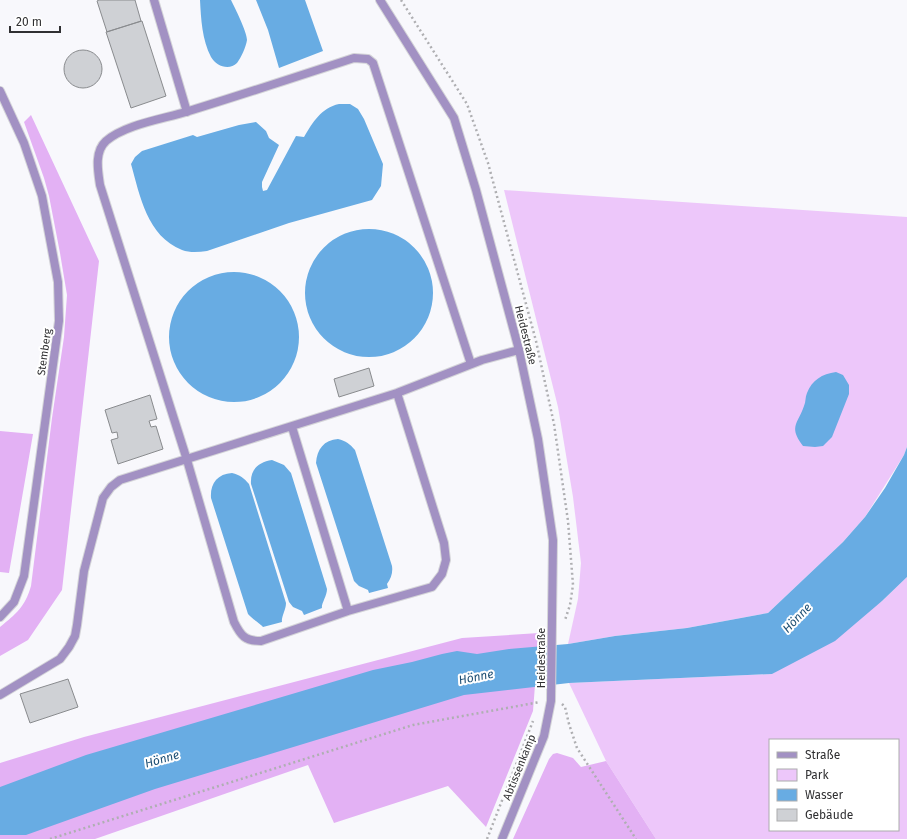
<svg xmlns="http://www.w3.org/2000/svg" width="907" height="839" viewBox="0 0 907 839" font-family="'Fira Sans',sans-serif">
<rect width="100%" height="100%" fill="#f8f8fc"/>
<!-- green -->
<path fill="#edc7fa" fill-rule="evenodd" d="M504,190l403,27v230l-3,8 -39,62 -22,25 -75,71 -81,15 -72,8 -47,8 10,-45 3,-36 -8,-66 -15,-90z
M907,577v262h-251l-50,-78 -37,-78 203,-9 110,-73zM770,740h128v90h-128z"/>
<!-- forest -->
<path fill="#e3b1f4" d="M31,115l68,146 -37,329 -34,50 -28,16v-29c16,-13 25,-20 31,-41l21,-168 12,-81 3,-42 -7,-42 -11,-57 -5,-18 -20,-56z
M0,431l33,3 -24,139 -9,-1z
M539,633l-6,78 -47,116 -38,-41 -114,37 -26,-58 -213,74h-95v-76l84,-26 378,-99z
M557,753l16,5 8,9 25,-6 50,78h-143l36,-80 4,-5z"/>
<!-- water -->
<path fill="#68ace3" d="M200,0h31c4,8 16,32 16,40 -1,7 -6,18 -10,23 -8,8 -21,3 -26,-6 -9,-17 -10,-38 -11,-57z
M256,0h49l18,51 -44,17 -11,-38z
M339,104h11l8,5 6,10 19,45 -2,22 -9,14 -83,23 -82,28c-8,1 -17,2 -25,-1 -35,-14 -42,-54 -51,-86l4,-7 7,-6 51,-16 4,2 42,-12 17,-3 10,9 3,7 10,7 -17,37v5l1,4 4,-1 29,-54 8,1c9,-15 17,-29 35,-33z
M305 293a64 64 0 1 1 128 0a64 64 0 1 1-128 0Z
M169 337a65 65 0 1 1 130 0a65 65 0 1 1-130 0Z
M836,372l7,3 6,10v9l-17,43 -9,9 -8,1 -12,-1c-15,-20 -5,-22 1,-40 2,-4 1,-9 3,-13 5,-13 15,-19 29,-21z
M338,439c8,2 12,5 17,11l37,116c1,7 -1,12 -5,18l1,4 -19,5 -1,-3 -9,-4 -5,-5 -38,-118c1,-14 8,-23 22,-24z
M907,447v130l-25,24 -47,40 -63,33 -203,9 -105,12 -309,94 -129,46h-26v-48l86,-32 287,-85 39,-8 30,-8 15,-3 20,3 32,-5 59,-5 47,-8 72,-8 81,-15 75,-71 22,-25 20,-29 19,-33z
M272,460l12,5 7,8 36,116c0,7 -6,15 -5,19l-18,7 -2,-4 -9,-4 -4,-5 -38,-118c-1,-14 7,-22 21,-24z
M232,473c8,2 12,5 17,11l37,119c0,7 -5,14 -4,19l-19,5c-1,-2 -12,-9 -15,-13l-37,-116c-1,-14 6,-24 21,-25z"/>
<!-- building -->
<path fill="#cfd1d5" stroke="#898b8e" d="M99,0h36l6,21 -34,11 -10,-31z
M142,21l24,75 -35,12 -25,-76z
M64 69a19 19 0 1 1 38 0a19 19 0 1 1-38 0Z
M369,368l5,18 -35,11 -5,-18z
M150,395l7,24 -8,2 2,6 5,-1 7,23 -45,15 -7,-24 7,-2 -1,-6 -5,1 -7,-23z
M68,679l10,28 -48,16 -10,-29z"/>
<g fill="none" stroke-linecap="round" stroke-linejoin="round">
<!-- lane casing -->
<g stroke="#d4d4d8" stroke-width="10">
<path id="lane" d="M154,0l33,112
M397,393l47,150 2,17 -4,14 -10,13 -84,24 -87,30c-16,0 -20,-5 -27,-19l-47,-162 -87,-275c-2,-14 -6,-33 6,-44 20,-17 58,-22 83,-30 55,-17 110,-35 165,-53l14,1 5,4 98,301
M292,427l56,184
M0,695l60,-36 9,-12 6,-11 2,-11 7,-54 19,-73 8,-11 9,-7 277,-87 85,-33 37,-10"/>
</g>
<!-- street casing -->
<g stroke="#d4d4d8" stroke-width="10">
<path id="street" d="M380,0l74,118 22,72 43,160 19,89 15,101 -2,161 -7,35 -42,103
M0,91l24,52 18,53 16,86 1,39 -35,255 -10,26 -14,15"/>
</g>
<!-- path -->
<path stroke="#afafb2" stroke-width="2.5" stroke-dasharray="2 3" stroke-linecap="butt" d="M401,0l66,104 21,59 48,178 18,83 14,97 5,64 -3,20 -5,15
M562,704l3,3 4,17 8,24 59,91
M50,839l363,-114 127,-23
M487,839l46,-118"/>
<!-- lane -->
<use href="#lane" stroke="#a291c3" stroke-width="8"/>
<!-- street -->
<use href="#street" stroke="#a291c3" stroke-width="8"/>
</g>
<g text-anchor="middle" stroke-width="4" stroke-linejoin="round" paint-order="stroke">
<!-- street labels -->
<g font-size="11" fill="#303032" stroke="#fff">
<text transform="translate(526 335) rotate(76)" y="4">Heidestraße</text>
<text transform="translate(44 352) rotate(-82)" y="4">Stemberg</text>
<text transform="translate(541 658) rotate(-90)" y="4">Heidestraße</text>
<text transform="translate(519 767) rotate(-68)" y="4">Abtissenkamp</text>
</g>
<!-- water labels -->
<g font-size="12" font-style="italic" fill="#1d4f74" stroke="#fff">
<text transform="translate(797 618) rotate(-46)" y="4">Hönne</text>
<text transform="translate(476 677) rotate(-11)" y="4">Hönne</text>
<text transform="translate(162 759) rotate(-16)" y="4">Hönne</text>
</g>
</g>
<!-- legend -->
<rect x="769" y="739" width="130" height="92" fill="#ffffff" stroke="#acacad"/>
<rect x="777" y="752" width="20" height="6" fill="#a291c3" stroke="#acacad"/>
<text x="805" y="759" font-size="12" fill="#303032">Straße</text>
<rect x="777" y="769" width="20" height="12" fill="#edc7fa" stroke="#acacad"/>
<text x="805" y="779" font-size="12" fill="#303032">Park</text>
<rect x="777" y="789" width="20" height="12" fill="#68ace3" stroke="#acacad"/>
<text x="805" y="799" font-size="12" fill="#303032">Wasser</text>
<rect x="777" y="809" width="20" height="12" fill="#cfd1d5" stroke="#acacad"/>
<text x="805" y="819" font-size="12" fill="#303032">Gebäude</text>
<!-- scale -->
<path d="M10 26v6h50v-6" fill="none" stroke="#303032" stroke-width="2"/>
<text x="16" y="26" font-size="12" fill="#303032" stroke="#ffffff" stroke-width="3" paint-order="stroke">20 m</text>
</svg>
